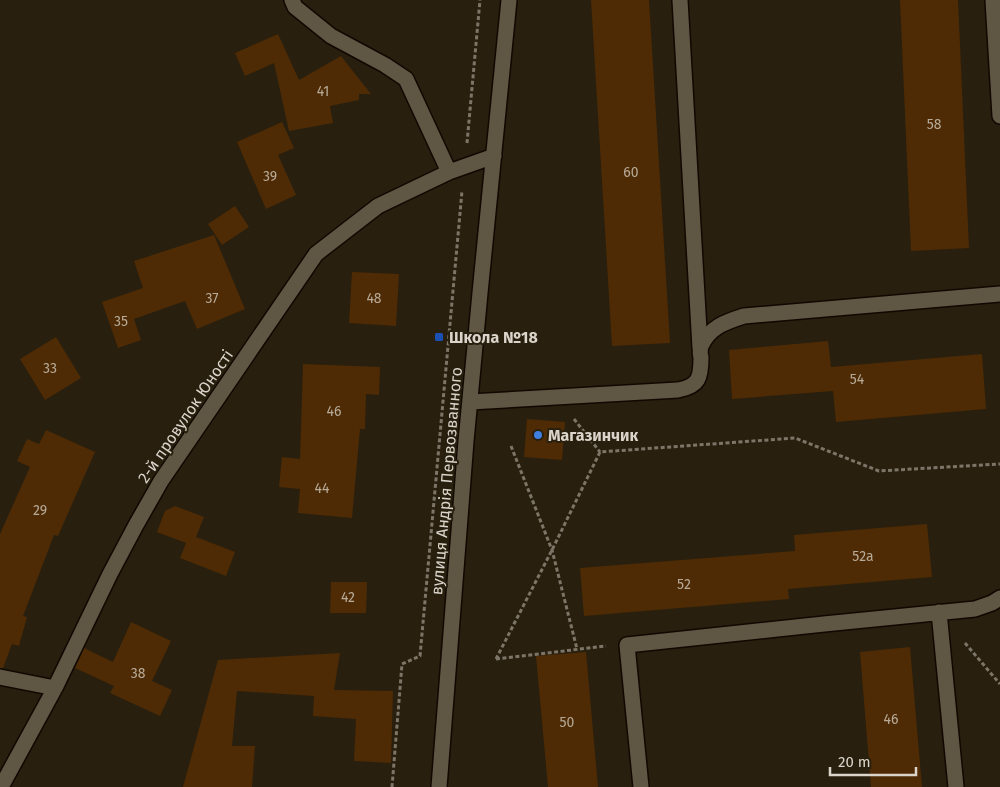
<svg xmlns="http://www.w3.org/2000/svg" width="1000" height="787" viewBox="0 0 1000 787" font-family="'Fira Sans',sans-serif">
<rect width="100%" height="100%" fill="#281f0f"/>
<!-- building -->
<path fill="#4e2b04" d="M591,0h58l21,343 -58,3z
M900,0h58l11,248 -58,3z
M278,34l21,46 42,-24 30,38h-12v6l-29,6 3,17 -44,8 -15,-68 -29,13 -10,-23z
M282,122l12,26 -16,7 18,40 -30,14 -29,-67z
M235,206l14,21 -27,18 -14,-21z
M214,235l31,74 -48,20 -12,-28 -51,18 7,21 -23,8 -16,-46 41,-14 -9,-27z
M352,272l47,2 -3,52 -47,-3z
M56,337l25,41 -36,22 -25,-41z
M828,341l3,26 151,-13 4,55 -150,13 -3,-31 -101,8 -3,-49z
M303,364l77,3 -1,28 -13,-1 -1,35h-5l-8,89 -54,-5 2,-24 -21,-2 3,-30 18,2z
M527,419l38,3 -3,38 -38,-3z
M46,430l49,22 -37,84 -4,-1 -31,81 4,1 -8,29 -7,-2 -9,24h-3v-134l30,-67 -13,-6 10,-22 12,5z
M175,506l29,11 -8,20 39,15 -9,24 -46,-18 6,-15 -29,-11 8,-21z
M927,524l5,53 -144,12 1,10 -205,17 -4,-48 215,-17 -1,-16z
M331,582h36l-1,31h-36z
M131,622l40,19 -19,40 20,9 -12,26 -50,-23 4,-7 -39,-18 9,-20 29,14z
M910,647l12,140h-51l-11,-135z
M586,652l12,135h-50l-12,-131z
M340,653l-6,37 59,1 -2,72 -37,-2 2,-42 -43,-3 1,-20 -77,-5 -5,55h23l-3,41h-69l35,-127z"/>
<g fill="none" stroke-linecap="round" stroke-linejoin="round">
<!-- minor casing -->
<g stroke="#110900" stroke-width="18">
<path id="minor" d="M292,0l3,7 36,29 54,29 21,14 43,93
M680,0l20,348
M993,0l7,116
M470,402l208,-12c21,-4 23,-12 23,-33 -1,-3 -1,-7 0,-11 9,-19 24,-24 43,-30l256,-22
M939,612l17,175
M0,677l55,11
M1,787l54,-99 55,-114 26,-49 25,-44 155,-227 62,-48 71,-34 45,-16
M439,787l27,-346 14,-148 29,-293
M641,787l-14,-142 197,-21 151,-15 17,-6 8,-5"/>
</g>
<!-- path -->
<path stroke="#7d7668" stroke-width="3" stroke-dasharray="4 2.5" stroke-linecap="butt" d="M467,143l13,-143
M574,419l26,33
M511,446l41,104 25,99
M965,643l35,41
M496,659l56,-109 48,-98 195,-14 84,33 121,-7
M496,659l110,-13
M392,787l10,-123 18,-8 42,-465"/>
<!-- minor -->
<use href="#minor" stroke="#605644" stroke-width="15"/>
</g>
<!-- markers -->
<rect fill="#1a4fb4" stroke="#281f0f" stroke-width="2" x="434" y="332" width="10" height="10" rx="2.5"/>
<circle fill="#3f7fe0" stroke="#281f0f" stroke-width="2" cx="538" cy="435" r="5"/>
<g text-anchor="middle" stroke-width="4" stroke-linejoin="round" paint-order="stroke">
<!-- number labels -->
<g font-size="14" fill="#b7aa98">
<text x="323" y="96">41</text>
<text x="934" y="129">58</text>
<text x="631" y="177">60</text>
<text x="270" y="181">39</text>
<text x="212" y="303">37</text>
<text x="374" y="303">48</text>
<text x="121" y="326">35</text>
<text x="50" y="373">33</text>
<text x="857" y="384">54</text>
<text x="334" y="416">46</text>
<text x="322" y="493">44</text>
<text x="40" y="515">29</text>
<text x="863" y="561">52а</text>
<text x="684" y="589">52</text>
<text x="348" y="602">42</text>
<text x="138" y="678">38</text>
<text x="891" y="724">46</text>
<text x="567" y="727">50</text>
</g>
<!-- poi labels -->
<g font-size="16" font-weight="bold" fill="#dad4ca" stroke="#281f0f" text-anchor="start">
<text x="449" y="343">Школа №18</text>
<text x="548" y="441">Магазинчик</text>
</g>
<!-- street labels -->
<g font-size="16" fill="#dad4ca" stroke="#281f0f">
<text transform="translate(185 416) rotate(-56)" y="6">2-й провулок Юності</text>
<text transform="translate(446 481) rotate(-85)" y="6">вулиця Андрія Первозванного</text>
</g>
</g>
<!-- scale -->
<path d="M830 767v8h86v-8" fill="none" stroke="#dad4ca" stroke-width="2.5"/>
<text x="838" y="767" font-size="15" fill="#dad4ca" stroke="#281f0f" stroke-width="4" paint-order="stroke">20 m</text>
</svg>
